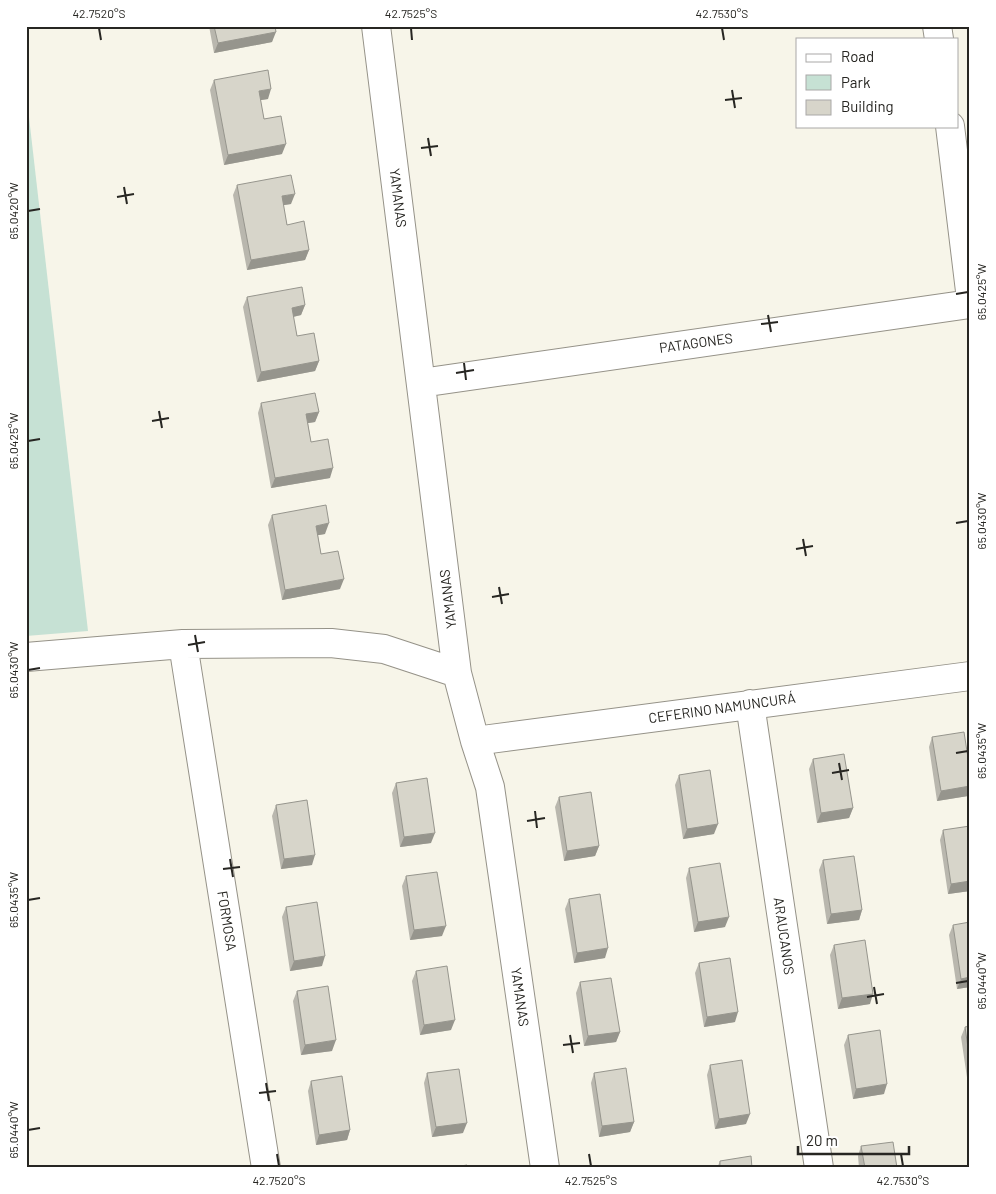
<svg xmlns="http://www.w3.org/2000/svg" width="996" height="1194" viewBox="0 0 996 1194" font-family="Barlow,sans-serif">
<rect width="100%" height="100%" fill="#f7f5e9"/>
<!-- green -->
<path fill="#c6e1d4" d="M26,91l62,540 -62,5z"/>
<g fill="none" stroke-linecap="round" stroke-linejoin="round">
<!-- minor casing -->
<g stroke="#959288" stroke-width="30">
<path id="minor" d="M376,26l81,647 18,68 15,46 55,381
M937,26l2,13
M950,126l20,165
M421,383l549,-79
M183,644l83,524
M26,657l157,-13 148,-1 53,6 73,24
M750,704l69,464
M475,741l495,-65"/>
</g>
<!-- minor -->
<use href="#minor" stroke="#fff" stroke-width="28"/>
</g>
<!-- wall -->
<path fill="#b9b7ae" d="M209,26h66l-3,16 -58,11z
M214,80l54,19 -8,1 4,19 18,35 -58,11 -14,-75z
M237,185l54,19 -8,1 4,20 22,25 -4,10 -58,10 -14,-75z
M247,297l58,8 -4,10 -8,2 4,19 22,25 -4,10 -58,11 -14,-75z
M261,403l58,9 -4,10 -7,1 3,19 19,36 -59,10 -13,-75z
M272,515l53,19 -7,1 3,19 19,35 -58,11 -14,-75z
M932,737l38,34v21l-2,4 -31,5 -8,-54z
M813,759l40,49 -4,10 -32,5 -8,-54z
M679,775l35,59 -31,5 -8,-54z
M396,783l35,60 -31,4 -8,-54z
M559,797l40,49 -4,10 -31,5 -9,-54z
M276,805l36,60 -31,4 -9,-53z
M943,830l27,61 -22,3 -8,-54z
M823,860l39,50 -3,10 -32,4 -8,-54z
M689,868l36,59 -31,5 -8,-54z
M406,876l36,60 -32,4 -8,-54z
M569,899l36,59 -31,5 -9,-54z
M286,907l36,59 -32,5 -8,-54z
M953,925l17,62 -13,2 -8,-54z
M834,945l36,59 -32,5 -8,-54z
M699,963l36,59 -31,5 -9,-54z
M416,971l35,59 -31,5 -8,-54z
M580,982l40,50 -4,10 -32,4 -8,-53z
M297,991l35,60 -31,4 -8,-54z
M970,1026v65h-1l-8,-54 4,-10z
M848,1035l36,59 -31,5 -9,-54z
M710,1065l36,59 -31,5 -8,-54z
M427,1073l36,60 -31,4 -8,-54z
M594,1073l40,49 -4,10 -31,5 -8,-54z
M311,1081l39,49 -3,10 -31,5 -8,-54z
M861,1146l36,22h-38l-1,-12z
M720,1161l32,7h-35z"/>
<!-- shaded-wall -->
<path fill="#96958d" d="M276,32l-4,10 -58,11 4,-10z
M271,89l-3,10 -13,2 4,-10z
M286,144l-4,10 -58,11 4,-10z
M295,194l-4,10 -13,2 4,-10z
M309,250l-4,10 -58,10 4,-10z
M305,305l-4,10 -13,3 4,-10z
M319,361l-4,10 -58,11 4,-10z
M319,412l-4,10 -13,2 4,-10z
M333,468l-3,10 -59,10 4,-10z
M329,523l-4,11 -12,2 3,-10z
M344,579l-4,10 -58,11 3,-10z
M970,786v6l-2,4 -31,5 4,-10z
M853,808l-4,10 -32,5 4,-10z
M718,824l-4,10 -31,5 4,-10z
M435,833l-4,10 -31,4 4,-10z
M599,846l-4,10 -31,5 3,-10z
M315,855l-3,10 -31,4 3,-10z
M970,881v10l-22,3 3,-10z
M862,910l-3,10 -32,4 4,-10z
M729,917l-4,10 -31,5 4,-10z
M446,926l-4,10 -32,4 4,-10z
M608,948l-3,10 -31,5 3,-10z
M325,956l-3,10 -32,5 4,-10z
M970,977v10l-13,2 4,-10z
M873,994l-3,10 -32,5 4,-11z
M738,1012l-3,10 -31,5 3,-10z
M455,1020l-4,10 -31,5 4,-10z
M620,1032l-4,10 -32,4 4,-10z
M336,1040l-4,11 -31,4 4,-10z
M887,1084l-3,10 -31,5 3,-10z
M750,1114l-4,10 -31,5 4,-10z
M634,1122l-4,10 -31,5 3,-11z
M467,1123l-4,10 -31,4 4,-10z
M350,1130l-3,10 -31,5 3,-10z"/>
<!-- building -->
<path fill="#d7d5ca" stroke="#96958d" d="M214,26h61l1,6 -58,11z
M268,70l3,19 -12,2 5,28 17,-3 5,28 -58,11 -14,-75z
M291,175l4,19 -13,2 5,29 17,-4 5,29 -58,10 -14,-75z
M302,287l3,18 -13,3 5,28 17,-3 5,28 -58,11 -14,-75z
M315,393l4,19 -13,2 5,28 17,-3 5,29 -58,10 -14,-75z
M326,505l3,18 -13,3 5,28 17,-3 6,28 -59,11 -13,-75z
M964,732l6,39v15l-29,5 -9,-54z
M844,754l9,54 -32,5 -8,-54z
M710,770l8,54 -31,5 -8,-54z
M427,778l8,55 -31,4 -8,-54z
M591,792l8,54 -32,5 -8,-54z
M307,800l8,55 -31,4 -8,-54z
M970,826v55l-19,3 -8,-54z
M854,856l8,54 -31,4 -8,-54z
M720,863l9,54 -31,5 -9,-54z
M437,872l9,54 -32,4 -8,-54z
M600,894l8,54 -31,5 -8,-54z
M317,902l8,54 -31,5 -8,-54z
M970,922v55l-9,2 -8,-54z
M865,940l8,54 -31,4 -8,-53z
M730,958l8,54 -31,5 -8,-54z
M447,966l8,54 -31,5 -8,-54z
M611,978l9,54 -32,4 -8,-54z
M328,986l8,54 -31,5 -8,-54z
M970,1026v36l-5,-35z
M880,1030l7,54 -31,5 -8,-54z
M742,1060l8,54 -31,5 -9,-54z
M626,1068l8,54 -32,4 -8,-53z
M459,1069l8,54 -31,4 -9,-54z
M342,1076l8,54 -31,5 -8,-54z
M893,1142l4,26h-32l-4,-22z
M751,1156l1,12h-32v-7z
M467,1165l1,3h-19z"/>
<!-- ticks -->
<path fill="none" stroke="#272622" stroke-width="2" d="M99,28l2,12M411,28l1,12M722,28l2,12M732,90l3,18M725,100l17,-2M428,138l3,18M421,148l17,-2M124,187l3,17M117,197l17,-3M28,211l12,-2M956,294l12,-2M768,315l3,17M761,324l17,-2M464,363l2,17M456,373l18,-3M159,411l3,17M152,421l17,-3M28,441l12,-2M956,523l12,-2M803,539l3,17M796,549l17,-3M499,587l3,17M492,597l17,-3M195,635l3,17M188,645l17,-3M28,670l12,-2M956,753l12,-2M839,763l3,17M832,773l17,-3M535,811l2,17M527,821l18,-3M230,859l3,18M223,869l17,-2M28,900l12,-2M956,983l12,-2M874,987l3,17M867,997l17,-3M570,1035l3,18M563,1045l17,-2M266,1083l3,18M259,1093l17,-2M28,1130l12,-2M277,1154l2,12M589,1154l2,12M901,1154l2,12"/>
<g text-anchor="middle" stroke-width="4" stroke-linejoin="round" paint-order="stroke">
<!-- street labels -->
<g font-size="14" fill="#272622" stroke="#fff">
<text transform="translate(398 198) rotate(83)" y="5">YAMANAS</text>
<text transform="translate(696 343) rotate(-8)" y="5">PATAGONES</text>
<text transform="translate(448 599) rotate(-97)" y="5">YAMANAS</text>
<text transform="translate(722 708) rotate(-8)" y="5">CEFERINO NAMUNCURÁ</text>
<text transform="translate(227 921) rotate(81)" y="5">FORMOSA</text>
<text transform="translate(784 936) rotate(82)" y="5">ARAUCANOS</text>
<text transform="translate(520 997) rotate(82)" y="5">YAMANAS</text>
</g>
</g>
<!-- border -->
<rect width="996" height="1194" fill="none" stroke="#ffffff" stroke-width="55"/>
<!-- legend -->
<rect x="796" y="38" width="162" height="90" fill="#ffffff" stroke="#a9a8a7"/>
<rect x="806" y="54" width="25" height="8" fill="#ffffff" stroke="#a9a8a7"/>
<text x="841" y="62" font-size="15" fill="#272622">Road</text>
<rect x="806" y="75" width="25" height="15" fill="#c6e1d4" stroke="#a9a8a7"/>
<text x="841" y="88" font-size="15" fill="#272622">Park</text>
<rect x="806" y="100" width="25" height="15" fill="#d7d5ca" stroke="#a9a8a7"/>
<text x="841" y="112" font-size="15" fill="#272622">Building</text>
<!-- scale -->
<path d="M798 1146v8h111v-8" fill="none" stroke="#272622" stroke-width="2.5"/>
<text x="806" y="1146" font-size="15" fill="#272622" stroke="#ffffff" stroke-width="4" paint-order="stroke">20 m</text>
<rect x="28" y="28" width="940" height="1138" fill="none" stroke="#272622" stroke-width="2"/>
<g font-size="12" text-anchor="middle" fill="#272622">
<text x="99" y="18">42.7520°S</text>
<text x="411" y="18">42.7525°S</text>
<text x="722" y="18">42.7530°S</text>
<text transform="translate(14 211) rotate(-90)" y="4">65.0420°W</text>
<text transform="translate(982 292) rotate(-90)" y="4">65.0425°W</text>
<text transform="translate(14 441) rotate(-90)" y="4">65.0425°W</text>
<text transform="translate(982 521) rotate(-90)" y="4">65.0430°W</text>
<text transform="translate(14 670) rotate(-90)" y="4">65.0430°W</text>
<text transform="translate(982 751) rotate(-90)" y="4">65.0435°W</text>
<text transform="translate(14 900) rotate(-90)" y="4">65.0435°W</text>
<text transform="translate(982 981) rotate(-90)" y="4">65.0440°W</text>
<text transform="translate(14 1130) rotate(-90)" y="4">65.0440°W</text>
<text x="279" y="1185">42.7520°S</text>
<text x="591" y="1185">42.7525°S</text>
<text x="903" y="1185">42.7530°S</text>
</g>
</svg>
